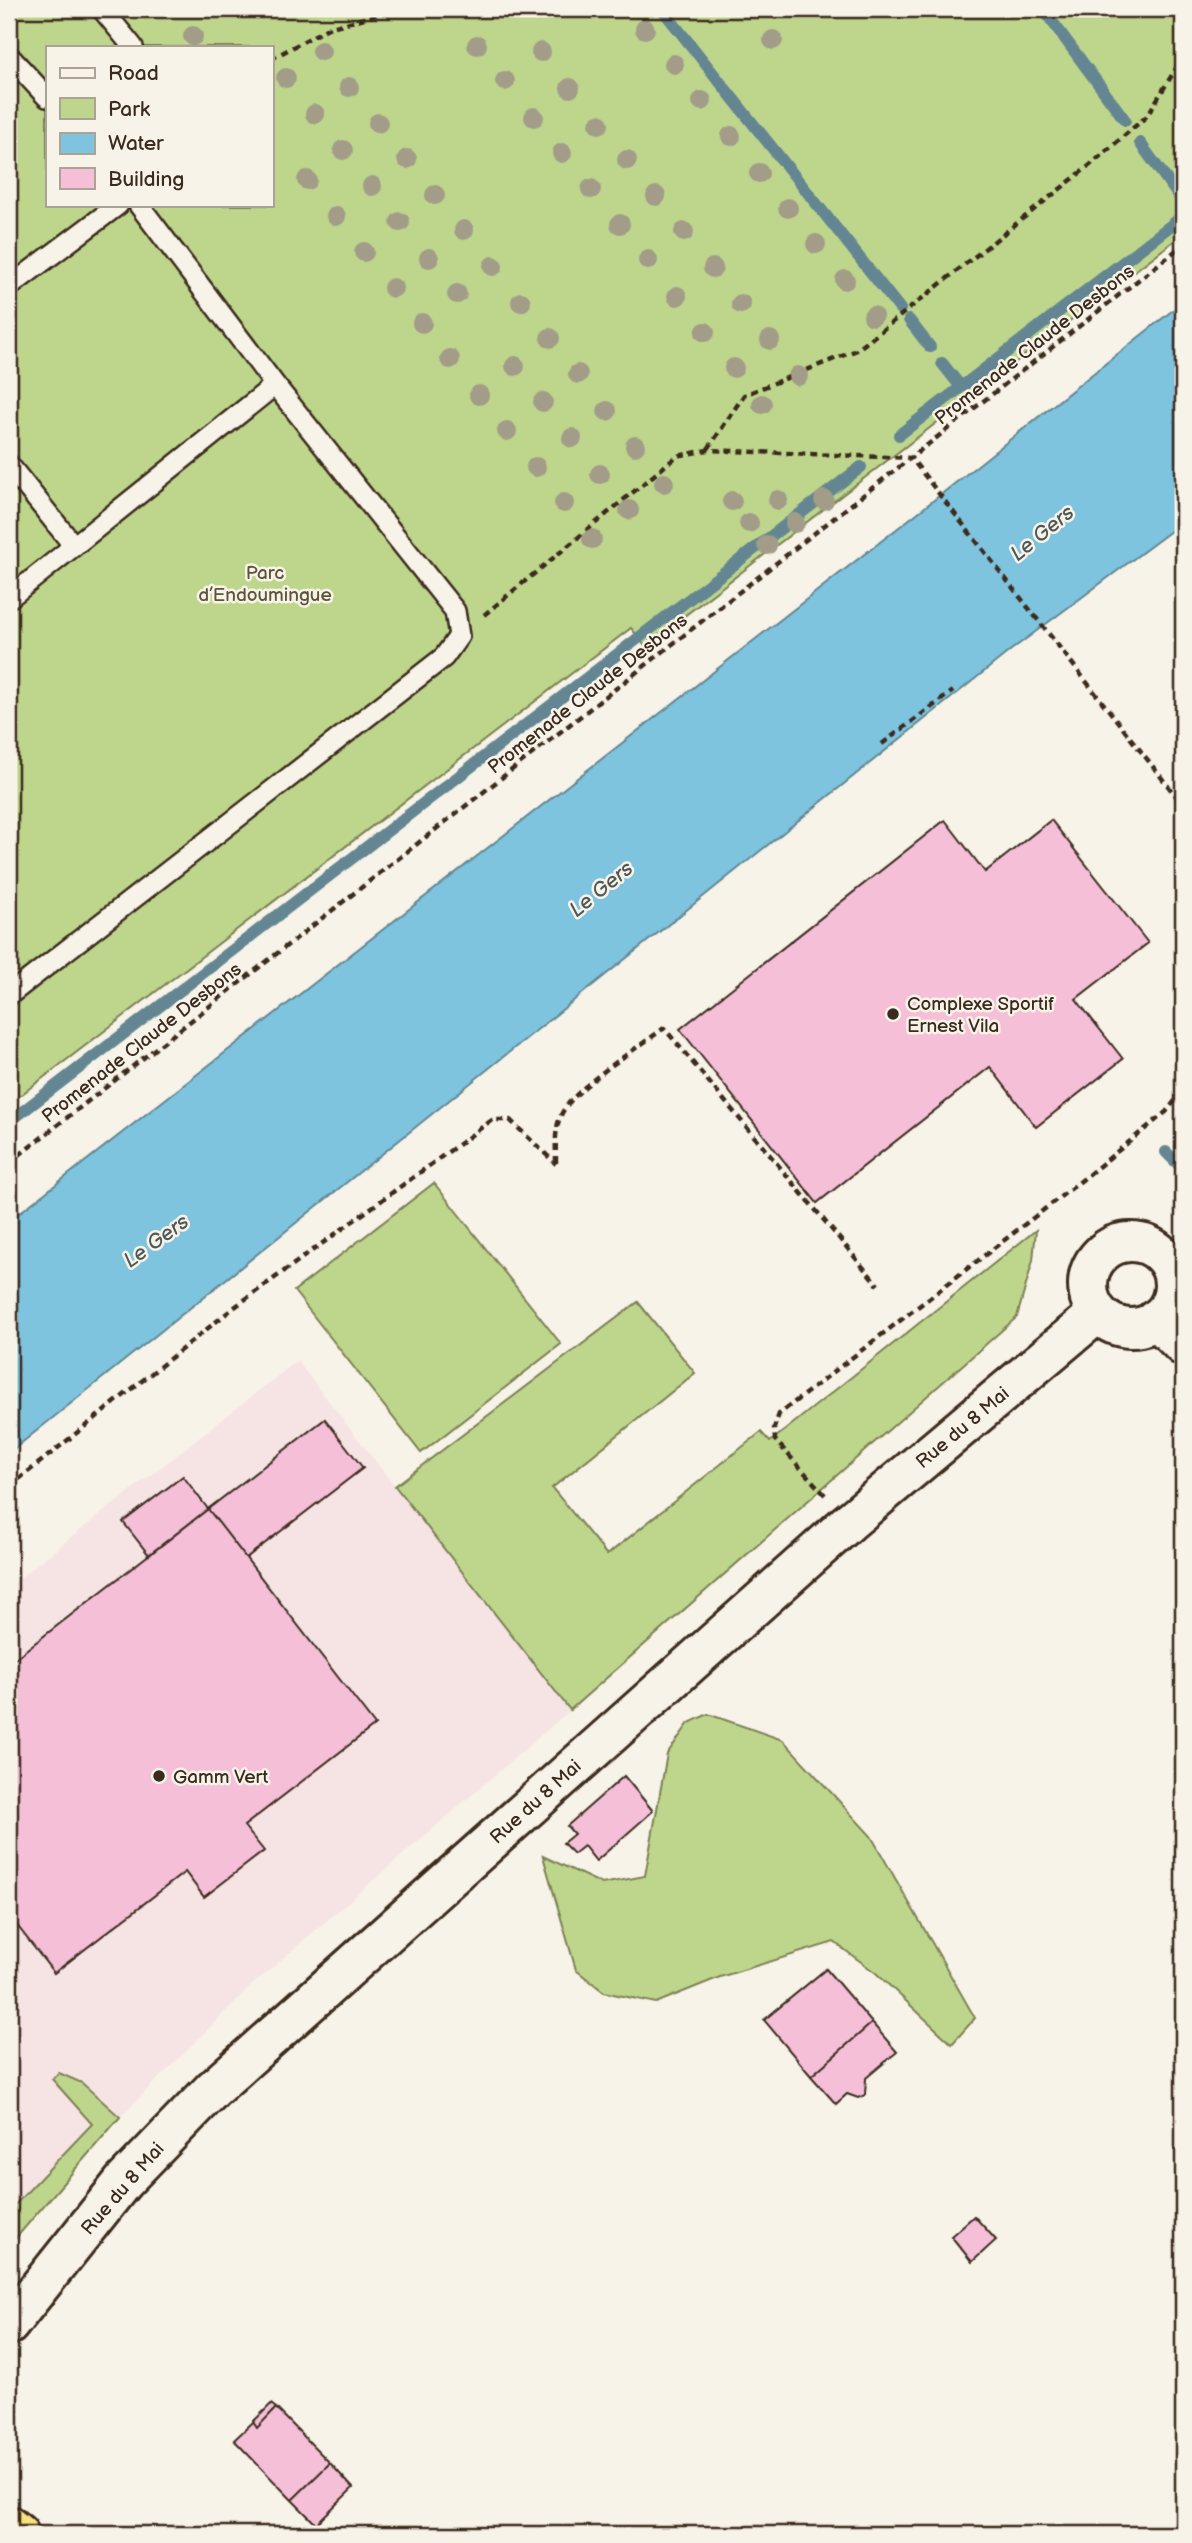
<svg xmlns="http://www.w3.org/2000/svg" width="1192" height="2543" viewBox="0 0 1192 2543" font-family="'Balsamiq Sans',sans-serif">
<rect width="100%" height="100%" fill="#f7f3e8"/>
<filter id="ink" filterUnits="userSpaceOnUse"><feTurbulence type="fractalNoise" baseFrequency=".0143" numOctaves="2"/><feDisplacementMap in="SourceGraphic" scale="14" xChannelSelector="R" yChannelSelector="G"/><feConvolveMatrix kernelMatrix="1 2 1 2 8 2 1 2 1" color-interpolation-filters="sRGB"/></filter>
<g filter="url(#ink)">
<!-- built -->
<path fill="#f6e3e3" d="M297,1361l273,349 -318,275 -132,132 -49,-40 -12,-4 -6,6 39,45 -83,87v-625z"/>
<!-- green -->
<path fill="#bed68c" stroke="#7c8055" stroke-width="2" fill-rule="evenodd" d="M9,9h1174v225l-538,412 -14,-18 -622,476zM47,47h224v158h-224z
M434,1183l127,161 -140,109 -127,-162z
M1036,1230l-3,30 -16,57 -447,393 -175,-224 243,-184 57,71 -143,115 55,67 154,-123 9,10z
M708,1714l75,26 88,96 104,182 -23,26 -76,-71 -42,-31 -114,35 -64,26 -52,-11 -28,-22 -33,-114 59,28 43,-8 22,-122 22,-31z
M59,2073l23,10 38,34 -111,129v-35l83,-87 -40,-45z"/>
<!-- water -->
<path fill="#7ec4df" stroke="#638692" stroke-width="2" d="M1183,302v220l-172,128 -1002,803v-232l930,-725z"/>
<g fill="none" stroke-linecap="round" stroke-linejoin="round">
<!-- stream -->
<path stroke="#638692" stroke-width="12" d="M662,9l238,300
M1043,9l82,111
M1140,143l43,59
M909,320l21,27
M942,363l19,24
M899,435l284,-219
M9,1122l852,-655
M1166,1152l17,17"/>
</g>
<!-- building -->
<path fill="#f5bfd8" stroke="#3b2a1e" stroke-width="2" d="M945,820l40,52 66,-52 97,123 -72,56 47,60 -87,68 -46,-60 -173,136 -137,-174z
M325,1419l38,49 -117,90 -38,-49z
M183,1476l25,33 -59,46 -26,-33z
M208,1509l167,216 -131,101 20,25 -60,46 -19,-25 -131,101 -45,-58v-252z
M624,1776l29,35 -57,50 -12,-15 -10,8 -11,-11 11,-9 -7,-8z
M826,1969l46,54 -61,53 -47,-56z
M872,2023l25,29 -31,26 -1,17 -7,3 -11,-4 -11,10 -25,-28z
M974,2216l22,24 -24,22 -21,-26z
M271,2404l5,4 -19,20 -4,-6z
M276,2408l54,55 -38,37 -58,-60 19,-18 4,6z
M330,2463l23,25 -37,36 -24,-24z"/>
<g fill="none" stroke-linecap="round" stroke-linejoin="round">
<!-- service casing -->
<g stroke="#3b2a1e" stroke-width="24">
<path id="service" d="M102,9l31,38
M9,56l38,41
M9,287l109,-82
M9,465l65,81
M9,598l266,-213
M9,995l435,-338 15,-21 -4,-25 -180,-226 -136,-180"/>
</g>
<!-- minor casing -->
<g stroke="#3b2a1e" stroke-width="44">
<path id="minor" d="M1156,1319l27,27"/>
</g>
<!-- tertiary casing -->
<g stroke="#3b2a1e" stroke-width="44">
<path id="tertiary" d="M1088 1285a43 43 0 1 1 86 0a43 43 0 1 1-86 0Z
M9,2325l114,-143 90,-93 636,-567 249,-209"/>
</g>
<!-- trunk casing -->
<g stroke="#3b2a1e" stroke-width="44">
<path id="trunk" d="M9,2526l10,8"/>
</g>
<!-- path -->
<path stroke="#3b2a1e" stroke-width="4.5" stroke-dasharray="7 5" stroke-linecap="butt" d="M271,59l57,-31 69,-19
M708,449l36,-54 113,-45 232,-184 58,-50 36,-59
M484,615l193,-159 31,-6 203,8 272,347
M882,744l71,-53
M9,1163l1174,-918
M556,1163c0,-16 -2,-33 5,-48 12,-27 78,-68 103,-87l214,257
M9,1487l223,-178 260,-189h18l46,44
M825,1495l-50,-55 -1,-12 5,-14 298,-230 89,-72 17,-21"/>
<!-- service -->
<use href="#service" stroke="#f7f3e8" stroke-width="19"/>
<!-- minor -->
<use href="#minor" stroke="#f7f3e8" stroke-width="38"/>
<!-- tertiary -->
<use href="#tertiary" stroke="#f7f3e8" stroke-width="38"/>
<!-- trunk -->
<use href="#trunk" stroke="#f9e181" stroke-width="38"/>
</g>
<!-- trees -->
<g fill="#a29c88">
<circle cx="645" cy="29" r="10"/>
<circle cx="193" cy="36" r="10"/>
<circle cx="773" cy="40" r="10"/>
<circle cx="477" cy="45" r="10"/>
<circle cx="321" cy="51" r="10"/>
<circle cx="541" cy="52" r="10"/>
<circle cx="674" cy="64" r="10"/>
<circle cx="286" cy="78" r="10"/>
<circle cx="505" cy="81" r="10"/>
<circle cx="349" cy="87" r="10"/>
<circle cx="570" cy="88" r="10"/>
<circle cx="702" cy="101" r="10"/>
<circle cx="315" cy="114" r="10"/>
<circle cx="534" cy="117" r="10"/>
<circle cx="378" cy="123" r="10"/>
<circle cx="599" cy="124" r="10"/>
<circle cx="731" cy="136" r="10"/>
<circle cx="343" cy="150" r="10"/>
<circle cx="562" cy="153" r="10"/>
<circle cx="407" cy="159" r="10"/>
<circle cx="627" cy="160" r="10"/>
<circle cx="759" cy="173" r="10"/>
<circle cx="307" cy="180" r="10"/>
<circle cx="372" cy="186" r="10"/>
<circle cx="591" cy="189" r="10"/>
<circle cx="435" cy="195" r="10"/>
<circle cx="656" cy="196" r="10"/>
<circle cx="788" cy="208" r="10"/>
<circle cx="336" cy="216" r="10"/>
<circle cx="400" cy="222" r="10"/>
<circle cx="620" cy="224" r="10"/>
<circle cx="464" cy="230" r="10"/>
<circle cx="684" cy="232" r="10"/>
<circle cx="816" cy="244" r="10"/>
<circle cx="364" cy="252" r="10"/>
<circle cx="429" cy="258" r="10"/>
<circle cx="648" cy="260" r="10"/>
<circle cx="493" cy="266" r="10"/>
<circle cx="713" cy="268" r="10"/>
<circle cx="845" cy="280" r="10"/>
<circle cx="393" cy="288" r="10"/>
<circle cx="457" cy="294" r="10"/>
<circle cx="677" cy="296" r="10"/>
<circle cx="521" cy="302" r="10"/>
<circle cx="741" cy="304" r="10"/>
<circle cx="873" cy="316" r="10"/>
<circle cx="422" cy="323" r="10"/>
<circle cx="705" cy="332" r="10"/>
<circle cx="550" cy="338" r="10"/>
<circle cx="770" cy="340" r="10"/>
<circle cx="450" cy="359" r="10"/>
<circle cx="515" cy="366" r="10"/>
<circle cx="734" cy="368" r="10"/>
<circle cx="578" cy="374" r="10"/>
<circle cx="798" cy="376" r="10"/>
<circle cx="479" cy="395" r="10"/>
<circle cx="543" cy="402" r="10"/>
<circle cx="762" cy="404" r="10"/>
<circle cx="607" cy="411" r="10"/>
<circle cx="507" cy="431" r="10"/>
<circle cx="572" cy="438" r="10"/>
<circle cx="635" cy="446" r="10"/>
<circle cx="536" cy="467" r="10"/>
<circle cx="600" cy="474" r="10"/>
<circle cx="664" cy="483" r="10"/>
<circle cx="778" cy="500" r="10"/>
<circle cx="824" cy="500" r="10"/>
<circle cx="732" cy="501" r="10"/>
<circle cx="564" cy="503" r="10"/>
<circle cx="629" cy="510" r="10"/>
<circle cx="749" cy="523" r="10"/>
<circle cx="795" cy="523" r="10"/>
<circle cx="592" cy="539" r="10"/>
<circle cx="767" cy="545" r="10"/>
</g>
</g>
<!-- markers -->
<g fill="#3b2a1e" stroke="#f7f3e8" stroke-width="2.5">
<circle cx="893" cy="1014" r="7"/>
<circle cx="159" cy="1776" r="7"/>
</g>
<g text-anchor="middle" stroke-width="5" stroke-linejoin="round" paint-order="stroke">
<!-- street labels -->
<g font-size="19" fill="#3b2a1e" stroke="#f7f3e8">
<text transform="translate(1034 344) rotate(-38)" y="7">Promenade Claude Desbons</text>
<text transform="translate(587 693) rotate(-38)" y="7">Promenade Claude Desbons</text>
<text transform="translate(141 1042) rotate(-38)" y="7">Promenade Claude Desbons</text>
<text transform="translate(962 1427) rotate(-40)" y="7">Rue du 8 Mai</text>
<text transform="translate(535 1801) rotate(-42)" y="7">Rue du 8 Mai</text>
<text transform="translate(122 2188) rotate(-49)" y="7">Rue du 8 Mai</text>
</g>
<!-- park labels -->
<g font-size="19" fill="#5c553a" stroke="#f7f3e8">
<text x="265" y="579">Parc<tspan x="265" dy="22">d’Endoumingue</tspan></text>
</g>
<!-- poi labels -->
<g font-size="19" fill="#3b2a1e" stroke="#f7f3e8" text-anchor="start">
<text x="907" y="1010">Complexe Sportif<tspan x="907" dy="22">Ernest Vila</tspan></text>
<text x="173" y="1783">Gamm Vert</text>
</g>
<!-- water labels -->
<g font-size="21" font-style="italic" fill="#4f5858" stroke="#f7f3e8">
<text transform="translate(1042 533) rotate(-39)" y="7">Le Gers</text>
<text transform="translate(601 889) rotate(-39)" y="7">Le Gers</text>
<text transform="translate(156 1241) rotate(-36)" y="7">Le Gers</text>
</g>
</g>
<!-- margin -->
<rect width="1192" height="2543" fill="none" stroke="#f7f3e8" stroke-width="35"/>
<rect x="18" y="18" width="1157" height="2508" fill="none" stroke="#3b2a1e" stroke-width="2.5" filter="url(#ink)"/>
<!-- legend -->
<rect x="46" y="46" width="228" height="161" fill="#f7f3e8" stroke="#aca397" stroke-width="2"/>
<rect x="60" y="68" width="35" height="10" fill="#f7f3e8" stroke="#aca397" stroke-width="2"/>
<text x="108" y="80" font-size="21" fill="#3b2a1e">Road</text>
<rect x="60" y="98" width="35" height="21" fill="#bed68c" stroke="#aca397" stroke-width="2"/>
<text x="108" y="116" font-size="21" fill="#3b2a1e">Park</text>
<rect x="60" y="133" width="35" height="21" fill="#7ec4df" stroke="#aca397" stroke-width="2"/>
<text x="108" y="150" font-size="21" fill="#3b2a1e">Water</text>
<rect x="60" y="168" width="35" height="21" fill="#f5bfd8" stroke="#aca397" stroke-width="2"/>
<text x="108" y="186" font-size="21" fill="#3b2a1e">Building</text>
</svg>
